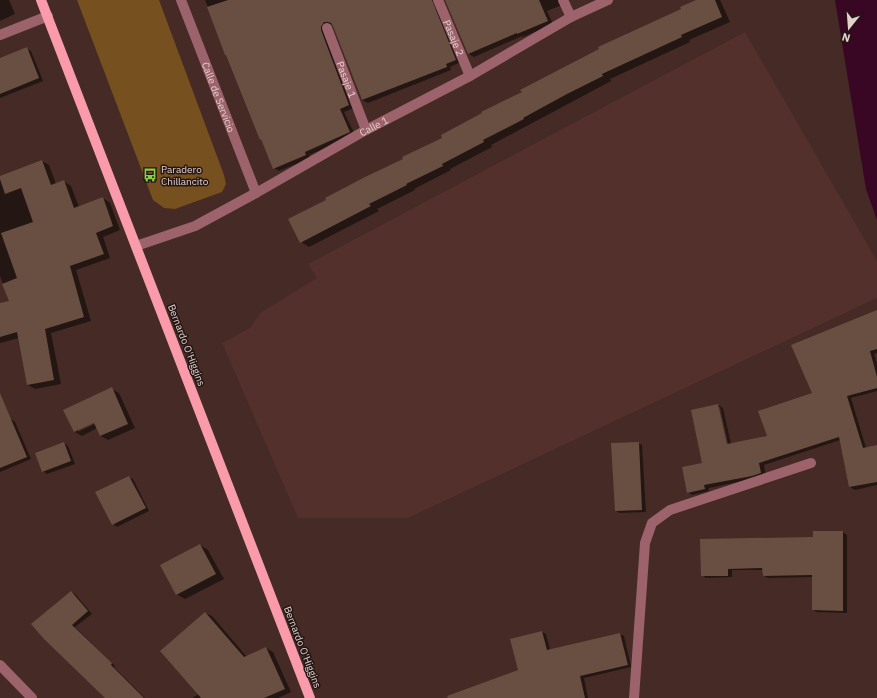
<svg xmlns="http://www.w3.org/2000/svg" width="877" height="698" viewBox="0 0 877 698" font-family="'IBM Plex Sans',sans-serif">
<rect width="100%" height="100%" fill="#452a25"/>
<!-- built -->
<path fill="#53302b" d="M745,32l132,229v37l-469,220h-110l-76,-175 28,-15 10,-15 57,-35 -9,-14z"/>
<!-- green -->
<path fill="#76501e" d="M77,0h82l65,175 2,9 -4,8 -47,17 -11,-1 -11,-8z"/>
<!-- water -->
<path fill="#390624" d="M835,0h42v220l-11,-31z"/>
<!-- shadow -->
<path fill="#0007" fill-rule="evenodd" d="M0,0h9l6,14 -15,7z
M205,0h233l23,62 -11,5 1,3 -83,33 -6,-3 -29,-76 -3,1 24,83 -10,4 11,23 -46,20 1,3 -31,13 -5,-3 -12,-28 -1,-1z
M446,0h116v5l-15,6 6,13 -30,13 -1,-1 -48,21 -5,-3z
M698,0h22l10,22 -41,18 1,2 -80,37 1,2 -120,64 1,2 -42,22 1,1 -37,19 1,1 -38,19 2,2 -70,36 -8,-5 103,-83z
M27,49l4,2 12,30 -43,17v-39z
M42,161l7,4 7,19 7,-3 8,5 8,21 24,-9 7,5 10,27 -17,7 7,21 -34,12 15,51 -40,12 10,51 -26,5 -7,-4 -9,-47 -19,5v-39l10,-2 -10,-26v-99z
M877,311v42l-3,1 3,10v27l-26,7 15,50 11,-2v39l-22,5 -5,-3 -10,-47 -76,25 2,10 -9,3 -48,10v3l-17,4 -4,-3 16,-28 14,-59 5,3 8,36 37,-7 45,-43zM718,407h2l9,41 -2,1z
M112,389l7,4 16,35 -27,12 -7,-4 -4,-8 -15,8 -7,-4zM98,420l1,2 -21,10v-3z
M11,419l4,3 16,37 -31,13v-48z
M64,443l4,3 7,18 -28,10 -4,-3z
M638,443l4,2 4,67 -26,1 -4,-2z
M129,477l4,2 16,32 -32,16 -4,-3z
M814,532h29l4,3v78l-30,-1 -4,-2v-33l-45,1 -4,-2 -1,-6h-31v7l-26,1 -4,-3 112,-37z
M200,545l8,5 16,29 -39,20 -9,-5z
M71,592l4,2 17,20 -17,13 40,39 -1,1 31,31h-38l-63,-60z
M205,613l7,3 35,41 19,-9 7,4 18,40 -13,6h-86l7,-4z
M542,632l4,2 4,16 70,-16 4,2 7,31 -47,11 4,20h-48z"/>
<!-- building -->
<path fill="#694f41" d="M228,0h204l24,60 -10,4 1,3 -85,33 -29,-74 -2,-3 -3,-1h-4l-3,5v3l28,75 -9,4 10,23 -45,20 1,3 -33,14 -12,-30 -1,1 -34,-85h-1l-18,-48z
M445,0h94l9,21 -31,13v-1l-49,21z
M696,0h19l7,17 -41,18 1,2 -80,37 1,2 -36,18 -44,24 1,1 -41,21 1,2 -42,22 1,2 -37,18 1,1 -38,19 2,2 -71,37 -12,-24 38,-19 -1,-2 40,-21 38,-18 -1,-2 40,-19 -1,-3 41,-22 -1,-1 41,-20 -2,-2 79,-41 -1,-2 83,-38 -1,-2z
M27,47l12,31 -39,16v-36z
M42,160l9,25 13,-5 10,28 29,-11 10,29 -17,7 8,21 -34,12 14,51 -39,12 9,51 -27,5 -10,-53 -17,5v-34l9,-2 -7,-17 15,-6 -16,-45 32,-11 -12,-34 -16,6 -5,-15v-3z
M877,310v39l-7,2 7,26v11l-30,8 16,52 14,-3v37l-28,5 -10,-50 -80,26 2,10 -9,3 -48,9 1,4 -18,4 -5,-26 20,-4 -11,-53 27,-6 9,40 40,-8 -9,-25 54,-18 -21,-48z
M112,387l16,37 -28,12 -6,-13 -20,9 -11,-22z
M0,393l27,64 -27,11z
M64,442l7,19 -29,11 -7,-19z
M639,442l3,68 -27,1 -4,-68z
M129,476l17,32 -34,17 -17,-33z
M813,531h30v80l-31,-1v-35l-49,1 -1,-8 -34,1v7h-27l-1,-37 113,-2z
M200,544l16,30 -40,21 -16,-30z
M71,591l17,20 -16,14 40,38 -1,2 33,33h-39l-61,-59 -13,-15z
M205,612l39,45 22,-10 19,42 -21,9h-63l-41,-47z
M542,631l5,19 73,-17 8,32 -48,11 5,22h-137l-1,-2 71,-26 -8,-31z"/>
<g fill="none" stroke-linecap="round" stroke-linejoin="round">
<!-- minor -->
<g stroke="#9d636d" stroke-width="10">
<path id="s1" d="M181,0l75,193"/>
<path id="s2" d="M438,0l32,76"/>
<path d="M563,0l8,17"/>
<path id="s3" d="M327,28l39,102"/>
<path d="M0,35l48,-19"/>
<path id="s4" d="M136,246l59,-20 61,-33 110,-63 104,-54 101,-59 37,-17"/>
<path d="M0,665l32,33"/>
<path d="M634,698l11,-155 7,-20 18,-13 141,-47"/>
</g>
<!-- major -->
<path stroke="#f99baa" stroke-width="10" d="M41,0l269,698"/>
</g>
<!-- icons -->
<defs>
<g id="bus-bare" transform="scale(1.08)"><path d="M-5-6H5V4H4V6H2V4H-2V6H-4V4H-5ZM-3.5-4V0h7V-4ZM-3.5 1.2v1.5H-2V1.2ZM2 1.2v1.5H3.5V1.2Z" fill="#8ace47" stroke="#231614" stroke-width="2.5" paint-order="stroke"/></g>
</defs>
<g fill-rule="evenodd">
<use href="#bus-bare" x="150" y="175"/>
</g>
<g text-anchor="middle" stroke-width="3" stroke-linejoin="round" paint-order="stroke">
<!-- street labels -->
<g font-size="10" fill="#e3d1cd" stroke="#231614">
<text dy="4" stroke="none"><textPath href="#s2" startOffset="41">Pasaje 2</textPath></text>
<text dy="4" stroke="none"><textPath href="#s3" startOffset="55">Pasaje 1</textPath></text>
<text dy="4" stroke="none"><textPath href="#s1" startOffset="104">Calle de Servicio</textPath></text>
<text dy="4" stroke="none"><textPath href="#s4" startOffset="267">Calle 1</textPath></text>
<text transform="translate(187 345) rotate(69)" y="4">Bernardo O'Higgins</text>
<text transform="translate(303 647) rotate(69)" y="4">Bernardo O'Higgins</text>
</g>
<!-- poi labels -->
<g font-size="10" fill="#e3d1cd" stroke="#231614" text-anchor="start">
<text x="161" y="173">Paradero<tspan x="161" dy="12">Chillancito</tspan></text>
</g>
</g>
<!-- north arrow -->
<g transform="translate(849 28) rotate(197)" stroke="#231614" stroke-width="3" paint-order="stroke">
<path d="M0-3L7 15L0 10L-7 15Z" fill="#e3d1cd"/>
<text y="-6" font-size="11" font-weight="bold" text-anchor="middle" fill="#e3d1cd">N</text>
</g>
</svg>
